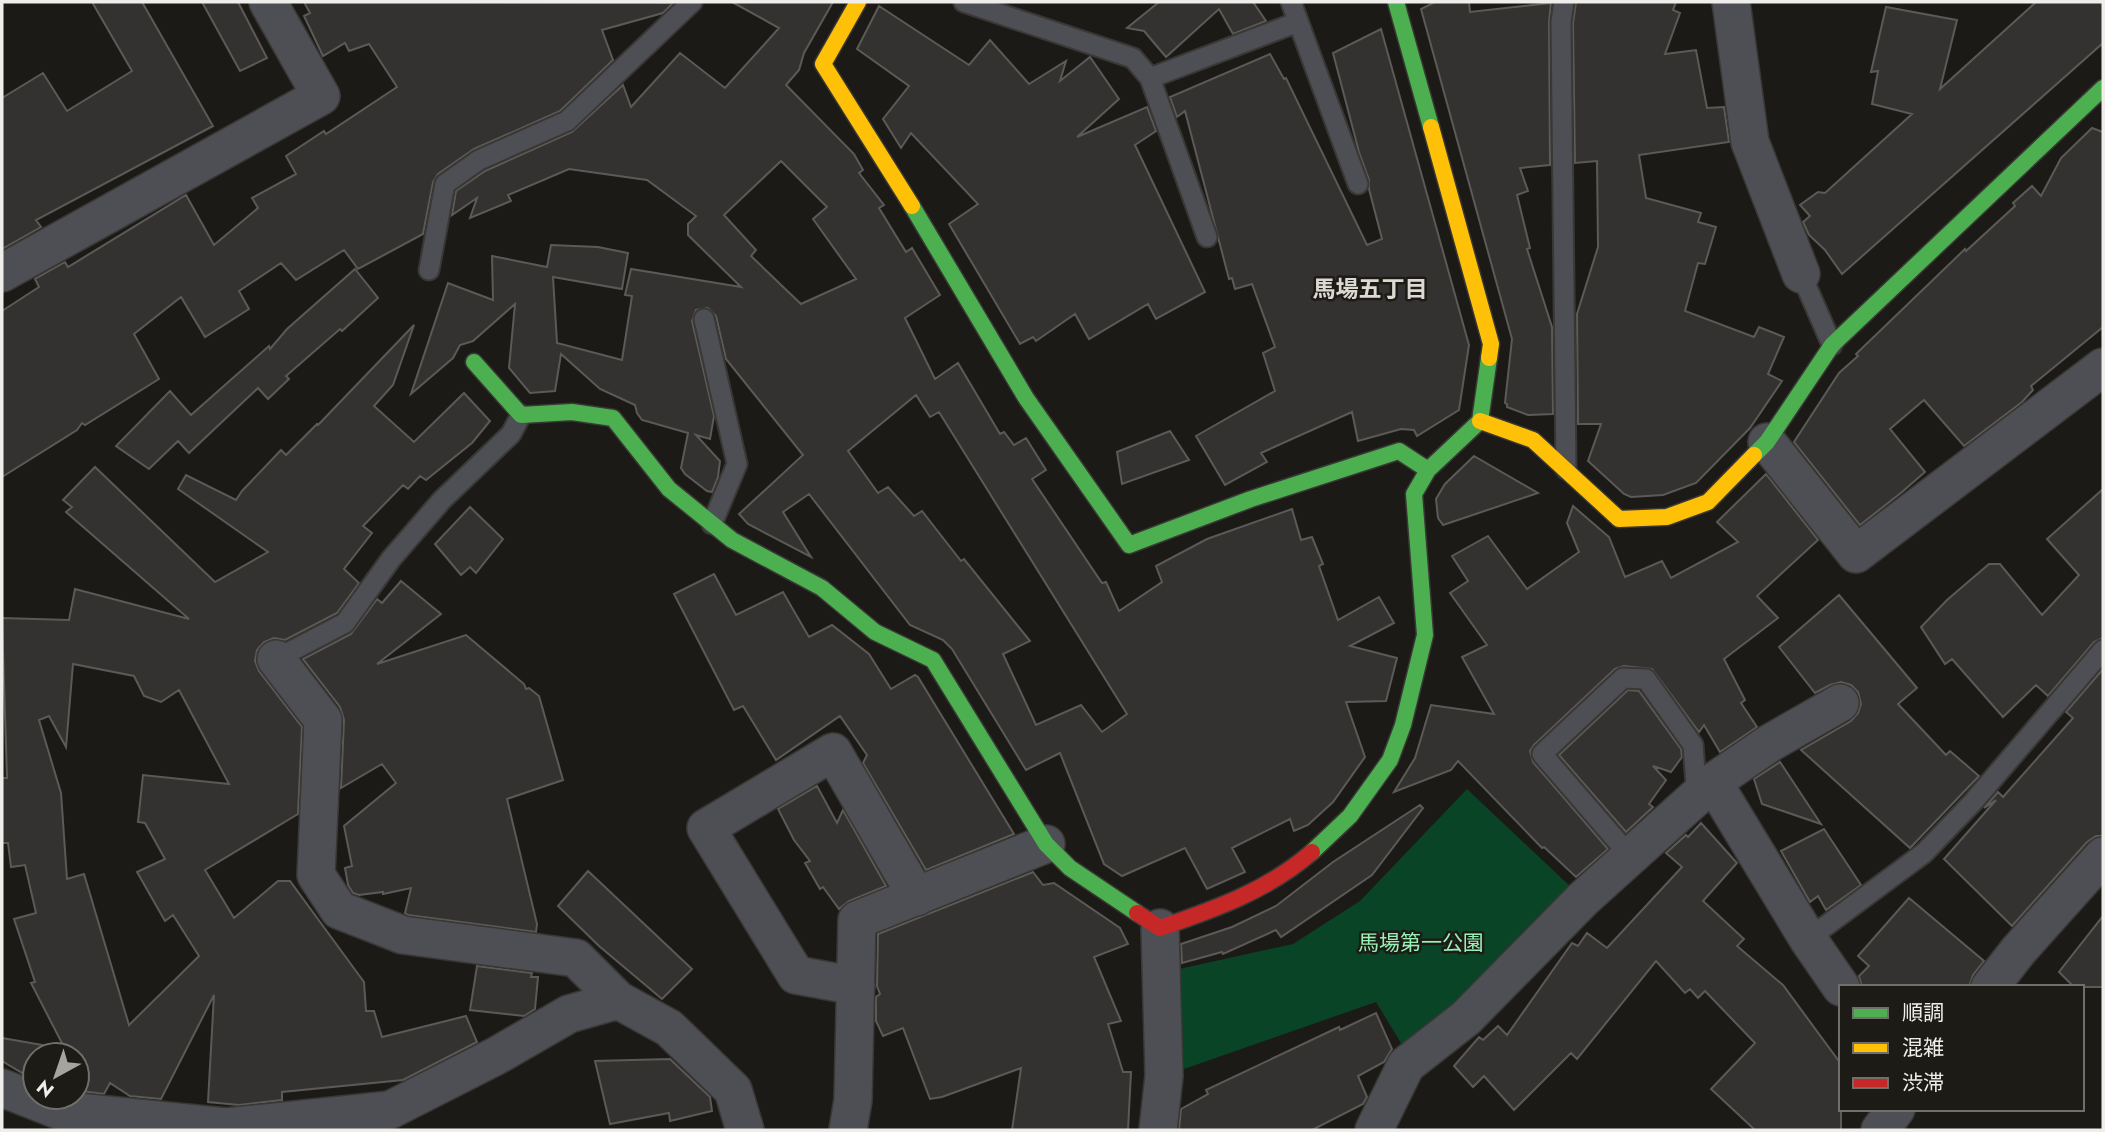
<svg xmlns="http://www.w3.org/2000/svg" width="2105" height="1132" viewBox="0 0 2105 1132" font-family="Jost,'Noto Sans JP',sans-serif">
<rect width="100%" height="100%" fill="#1c1a17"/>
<!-- green -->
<path fill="#084425" d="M1467,789l106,100 -127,133 -42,26 -28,-46 -212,74 -3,-103 132,-29 67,-43z"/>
<!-- building -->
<path fill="#343230" stroke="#5b5a57" stroke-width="2" fill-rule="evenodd" d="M92,2h50l71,124 -177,94 5,7 -39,22v-151l41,-25 24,38 65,-40z
M202,2h36l29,56 -27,13z
M304,2l369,1 -10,10 -61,17 11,30 -53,51 -86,38 -36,25 -5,8 -10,52 -65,35 -14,-19 -48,30 -15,-17 -42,28 10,18 -44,28 -24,-40 -47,37 25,45 -74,46 -3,-2 -5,7 -75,47v-166l37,-24 -4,-8 30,-17 3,5 118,-72 28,50 44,-37 -6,-10 44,-24 -10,-18 38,-25 2,3 71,-47 -28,-43 -20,7 -4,-8 -22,13 -19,-40 6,-3z
M732,2h101l-29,51 -5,17 -13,15 68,69 9,16 -4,3 25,32 -5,3 27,44 6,-4 28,47 -35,23 30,61 23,-16 42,71 4,-2 10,13 12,-7 20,32 -14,9 70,104 4,-1 13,29 43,-29 -6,-16 51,-27 85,-30 9,31 11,-3 11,27 -4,2 19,54 41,-23 15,26 -44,23 47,12 -11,43 -40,1 19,55 -32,45 -25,23 -14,6 -4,-12 -58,29 13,24 -38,17 -22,-41 -63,28 -18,-12 -44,-111 -34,17 -74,-121 -9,-9 -33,-15 -101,-131 -26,18 28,45 -63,-33 -9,-10 64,-59 -77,-96 -10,-43 -8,-8 -12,2 -4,11 22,95 -4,23 -14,-4 24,26 -2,16 -6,15 -5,-1 -22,-17 -4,-6 7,-35 -46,-13 -5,-7 -2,-8 -35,-16 -39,-35 -6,37 -25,2 -21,-25 6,-64 -42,37 -13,4 -7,13 -42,36 37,-111 45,17 -1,-44 55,11 4,-22 47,2 30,6 -6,36 -69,-12 4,66 65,17 10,-64 -7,-1 6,-26 110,18 -53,-52v-11l8,-8 -49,-36 -78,-11 -61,26 3,6 -41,17 7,-20 -25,17 4,-24 29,-20 87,-39 51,-47 8,22 49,-54 45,35 54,-60zM781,161l46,46 -14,12 43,60 -55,25 -50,-48 5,-6 -32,-35zM916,395l14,22 9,-5 188,302 -25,18 -21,-27 -45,20 -33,-71 27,-13 -66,-82 -3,2 -39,-50 -8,5 -26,-29 -10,6 -30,-42z
M1159,2h94l13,19 -33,13 -14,-25 -53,48 -22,-26 -17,-3z
M1435,2h34l1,10 81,-9 -2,19 1,143 -30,3 8,23 -11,4 13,53 -3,1 25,78 1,87 -25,1 -21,-8v-3l-2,-1 7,-64 -91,-330z
M1576,2h100l-3,8 7,3 -15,41 31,-4 11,58 17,-1 5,35 -90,13 7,43 55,15 -3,9 18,5 -11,37 -7,-1 -13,48 69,26 5,-10 25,10 -16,37 14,7 -32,47 -54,55 -33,12 -32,2 -7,-3 -36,-33 13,-37h-23l-1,-110 21,-67 -1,-86 -22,2 -2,-140z
M2036,2h67v41l-261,231 -17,-24 -16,-15 -6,-13 7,-6 -10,-11 18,-13 7,1 87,-79 -40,-10 6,-33 -7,1 15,-65 71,13 -17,69z
M879,6l90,59 21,-25 39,44 37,-23 -6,20 30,-24 29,42 -42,38 70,-30 9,24 -21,14 70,147 -49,27 -8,-15 -59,35 -14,-25 -39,27 -3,-4 -13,7 -71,-120 29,-20 -67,-71 -10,15 -18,-29 26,-33 -52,-37z
M1381,29l88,316 -10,65 -42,26 -3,-6 -13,-1 -43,12 -6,-29 -91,41 6,9 -42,23 -29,-49 79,-45 -12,-38 12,-6 -23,-63 -17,5 -3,-11 -3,1 -44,-168 -8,6 -7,-20 100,-43 14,25 2,-1 81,167 15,-6 -13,-50v-9l-10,-28 -26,-99z
M2092,128l11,4v195l-72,59 2,4 -11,12 -58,44 -40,-46 -34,29 35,43 -23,20 -42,33 -66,-83 45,-69 19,-17 -2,-2 109,-105 1,2 49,-45 -2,-3 19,-17 9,10 20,-38z
M355,269l23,29 -36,33 -2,-2 -54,47 3,3 -21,20 -10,-11 -69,65 -11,-12 -29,28 -33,-23 54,-55 21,24 78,-69 1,3 17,-20z
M414,325l-21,60 -19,21 40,36 50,-49 26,28 -18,22 -46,37 -6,-4 -12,13 -5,-4 -40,41 9,7 -28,36 15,14 -22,30 -52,27 -11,-2 -10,4 -7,8 -2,11 4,10 43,56 -4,87 -93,56 29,48 44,-37h12l74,101 2,29h8l8,26 84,-21 11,26 -74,38 -121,12v8l-43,5 -31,-3 6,-107 -53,104 -31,-3 -20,-13 -6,11 -23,-3 -4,-2v-34h-42v23l-11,-4 -22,-13v-23l63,11 -34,-66 4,-1 -21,-63 22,-6 -11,-48 -14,2 -3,-24h-6v-65h5l-5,-160 67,2 6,-31 114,30 -123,-107 6,-5 -9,-7 32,-33 120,115 53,-30 -90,-63 8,-14 50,25 6,-9 39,-41 5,5 31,-31 1,1zM73,664l61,12 10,20 17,6 18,-12 50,94 -86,-9 -5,47 7,1 20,36 -28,13 28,49 8,-6 26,41 -70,69 -45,-151 -17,5 -6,-86 -22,-73 10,-4 17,31z
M1170,431l19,29 -67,24 -5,-32z
M1474,456l64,37 -95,32 -5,-7 -2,-19 9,-15z
M1766,474l52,66 -61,56 21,22 -54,41 21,41 -4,3 16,24 -37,25 -16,-27 -5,7 -47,-63 -28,-3 -9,3 -81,76 -4,6 3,11 75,87 -32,28 -32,-30 -2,1 -84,-87 -7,9 -57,22 21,-34 16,-53 63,9 -32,-57 25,-12 -37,-52 18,-12 -16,-25 36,-20 39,53 52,-37 -12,-29 6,-17 36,31 16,40 37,-16 9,17 67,-36 -21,-20z
M2103,489v149l-9,4 -46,54 -12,-11 -33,32 -51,-58 -7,5 -24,-37 26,-27 42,-36h11l42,51 37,-40 -32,-36z
M470,507l33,32 -27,34 -6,-6 -9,8 -26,-31z
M714,574l22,41 47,-23 26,45 23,-12 37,29 22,35 24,-14 3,2 96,157 -88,36 -63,-107 4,-8 -27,-39 -64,44 -33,-54 -9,4 -60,-116z
M401,581l40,33 -64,50 89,-29 58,49 2,5 3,-1 10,8 24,84 -56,19 30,125 -1,8 -128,-17 -3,-2 6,-25 -28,6v-2l-24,3 -6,-2 -5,-8 -3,-17 7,-2 -8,-40 52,-43 -14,-19 -41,24 3,-68 -4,-13 -37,-48 48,-25 26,-35 5,4z
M1839,595l78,93 -19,16 48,51 4,-4 29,25 -69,72 -109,-98 50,-29 7,-8 3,-9 -3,-12 -7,-7 -10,-3 -11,3 -15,8 -36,-46z
M2103,669v167h-7l-9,6 -75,84 -68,-67 52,-59 -12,8 14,-16 5,5 70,-79 -7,-6z
M1628,690l11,1 42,58 1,8 -11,15 -18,-6 13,14 -17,24 4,3 -27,25 -67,-77z
M1780,762l41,62 -59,-20 -8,-25z
M817,786l20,37 6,-13 43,76 -37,15 -10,8 -16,-22 -3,2 -15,-26 5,-2 -16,-21 -16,-31z
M1420,805l3,3 -51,67 -91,62 -5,-7 -53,24 -1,-2 -40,11 -1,-19 51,-17 44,-21 57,-44z
M1701,823l36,40 -34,38 41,38 -7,7 46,39 58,79v66h-86l-44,-41 44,-46 -50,-52 -7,7 -8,-9 -5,4 -29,-32 -79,98 -6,-6 -57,57 -30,-34 -11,11 -19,-21 25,-29 4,3 15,-14 9,9 65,-92 6,3 9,-13 20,15 75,-81 -16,-14 20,-18 2,2z
M1824,829l37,56 -35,25 -8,-14 -8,6 -29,-51z
M588,871l104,98 -30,30 -63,-53 -41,-40z
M1033,872l10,13 11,-2 66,45 8,16 -34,13 27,64 -13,3 15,48h8l-3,58h-116l9,-62 -79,29 -12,2 -27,-71 -20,8 -7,-15v-24l4,-3 -3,-8 1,-52z
M1909,898l75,63 -11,14 -4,12h-107l-3,-11 10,-10 -11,-10z
M2103,916v71h-29l-15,-15z
M477,966l55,7 -1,4h7l-3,32 -11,7 -54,-6z
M1376,1013l16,36 -8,13 -26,14 9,21 -4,7 -51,26h-133l2,-21 27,-15 -2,-4 133,-63 1,3z
M670,1059l40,38 2,14 -42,10 -1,-8 -59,11 -15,-63z"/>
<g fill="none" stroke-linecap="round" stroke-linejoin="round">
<!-- lane casing -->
<g stroke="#393835" stroke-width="23">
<path id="lane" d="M964,2l169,56 17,20 57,159
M1291,2l67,182
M1564,2l-3,20 5,447
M1150,78l148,-56
M429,270l16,-86 34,-24 88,-39 125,-119
M1801,274l31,71
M704,319l33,145 -25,60
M276,659l69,-36 46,-64 51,-59 69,-66 10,-19
M1631,857l-89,-103 81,-76 23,1 47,66 4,52
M1808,939l116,-86 49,-51 130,-152"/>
</g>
<!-- street casing -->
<g stroke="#393835" stroke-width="40">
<path id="street" d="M1731,2l19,140 51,132
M2,273l319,-177 -53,-94
M1767,442l89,112 247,-187
M276,659l47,61 -7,155 23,35 64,25 173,23 42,42 51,28 64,62 12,40
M1713,782l95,157 33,48
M856,986l-60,-11 -90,-147 127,-76 84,145
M1990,987l28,-36 85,-95
M2,1088l56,22 168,17 164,-17 106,-54 73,-42 49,-14
M848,1130l5,-30 4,-180 189,-76
M1158,1130l6,-54 -4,-148
M1374,1130l32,-65 60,-47 117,-119 130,-117 57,-39 70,-40
M1880,1130l16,-21"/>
</g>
<!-- fast casing -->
<g stroke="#393835" stroke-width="19">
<path id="fast" d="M1396,2l35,125
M912,206l114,192 103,147 122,-46 148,-48 29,19
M474,362l47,53 51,-3 41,6 56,71 63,51 90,48 53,44 58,28 113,184 24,24 67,45
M1754,455l13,-13 65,-97 271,-257
M1312,852l38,-36 40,-56 13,-35 22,-90 -11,-141 14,-24 52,-49 9,-63"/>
</g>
<!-- slow casing -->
<g stroke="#393835" stroke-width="19">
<path id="slow" d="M858,2l-35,62 89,142
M1431,127l60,217 -2,14
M1480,421l53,19 86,79 48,-2 41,-15 46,-47"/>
</g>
<!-- jam casing -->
<g stroke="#393835" stroke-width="19">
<path id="jam" d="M1137,913l23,15c55,-19 107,-37 152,-76"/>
</g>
<!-- lane -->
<use href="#lane" stroke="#4d4f55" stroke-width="19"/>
<!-- street -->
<use href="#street" stroke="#4d4f55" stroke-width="37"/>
<!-- fast -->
<use href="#fast" stroke="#4caf50" stroke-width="16"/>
<!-- slow -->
<use href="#slow" stroke="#ffc107" stroke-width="16"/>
<!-- jam -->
<use href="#jam" stroke="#c62828" stroke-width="16"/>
</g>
<g text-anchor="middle" stroke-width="5" stroke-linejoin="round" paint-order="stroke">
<!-- park labels -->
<g font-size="21" fill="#97f1b5" stroke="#1d1b16">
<text x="1421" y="950">馬場第一公園</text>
</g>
<!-- neighbourhood labels -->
<g font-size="23" font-weight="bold" fill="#dcd9d2" stroke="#1d1b16">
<text x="1370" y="297">馬場五丁目</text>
</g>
</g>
<!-- border -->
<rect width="2105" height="1132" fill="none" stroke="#efeeea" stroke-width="7"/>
<!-- legend -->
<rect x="1839" y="985" width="245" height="126" fill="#1d1b16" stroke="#716f6b" stroke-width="2"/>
<rect x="1853" y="1008" width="35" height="10" fill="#4caf50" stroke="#716f6b" stroke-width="2"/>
<text x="1902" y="1020" font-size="21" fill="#efeeea">順調</text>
<rect x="1853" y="1043" width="35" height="10" fill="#ffc107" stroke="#716f6b" stroke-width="2"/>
<text x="1902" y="1055" font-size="21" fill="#efeeea">混雑</text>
<rect x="1853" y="1078" width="35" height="10" fill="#c62828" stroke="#716f6b" stroke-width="2"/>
<text x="1902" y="1090" font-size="21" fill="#efeeea">渋滞</text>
<!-- north arrow -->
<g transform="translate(56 1076) rotate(220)"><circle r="33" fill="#1d1b16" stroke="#716f6b" stroke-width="2"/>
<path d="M0-5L12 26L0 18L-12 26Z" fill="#a5a4a0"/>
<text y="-10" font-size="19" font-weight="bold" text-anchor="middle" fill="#efeeea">N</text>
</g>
</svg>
